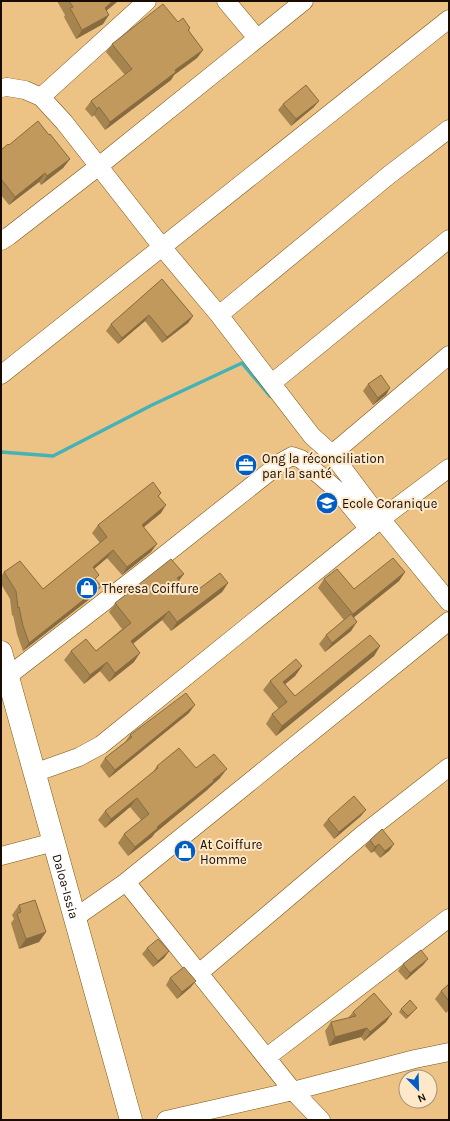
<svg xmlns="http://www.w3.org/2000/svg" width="450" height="1121" viewBox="0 0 450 1121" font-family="Karla,sans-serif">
<rect width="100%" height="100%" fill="#ecc385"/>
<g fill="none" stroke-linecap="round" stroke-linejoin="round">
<!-- stream -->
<path stroke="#45b3b6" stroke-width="3.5" d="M1,452l52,4 99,-51 90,-42 28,33"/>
<!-- minor casing -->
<g stroke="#795411" stroke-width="19">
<path id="minor" d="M226,1l31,37
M1,88l6,-1 18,3 16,7 23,25 98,125 57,68 93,121 20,18 49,65 68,83
M41,97l106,-96
M1,241l8,-5 90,-70 205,-165
M219,315l170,-140 60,-46
M1,375l448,-356
M272,383l177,-144
M332,454l117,-99
M8,676l149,-115 126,-100 9,-5 9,3 37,32 31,38
M34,773l45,-16 22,-12 280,-226 68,-51
M1,856l53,-14
M126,882l167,209 28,29
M76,917l50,-35 323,-261
M199,973l163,-138 87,-68
M267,1057l182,-139
M166,1120l127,-29 122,-32 34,-7"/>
</g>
<!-- major casing -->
<g stroke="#795411" stroke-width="23">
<g id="major">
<path id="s1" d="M1,652l130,468"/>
</g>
</g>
<!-- minor -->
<use href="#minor" stroke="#fff" stroke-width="18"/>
<!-- major -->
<use href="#major" stroke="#fff" stroke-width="22"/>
</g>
<!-- wall -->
<path fill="#a6844f" d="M57,1h61l-11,9 -4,14 -27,15 -12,-22 1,-2z
M178,22l12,6 -1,3 14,19 -6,8 -23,17 -3,5 -66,50 -11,-15 -2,2 -7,-8 6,-8 34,-26 -19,-23 6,-8z
M283,104l31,3 -23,19 -13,-16z
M9,145l61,14 -7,9 -22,17 -2,-3 -30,23 -8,-10v-45z
M162,279l31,37 -5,7 -26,20 -17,-22 -27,23 -12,-13 5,-7z
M368,384l18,11 -13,10 -10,-14z
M161,493l-2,3 2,17 -18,15 8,24 -29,23 -15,-17 -13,11 2,11 5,6 -5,8 -73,57 -6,-17 -4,-19 -1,1 -2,-17 -9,-15v-7l3,-5 39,17 57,-46 -8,-10 6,-8z
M405,572l-6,9 -45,36 -3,14 -26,21 -6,-8 7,-9 18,-15 -26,-32 6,-9 30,10z
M179,581l12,14 37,-12 -6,9 -51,39 -9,-11 -29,24 1,18 -25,20 -9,-11 -16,13 -20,-24 7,-9h25l26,-22 -13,-17 6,-9z
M380,646l-6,10 -98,80 -10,-12 6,-10 7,-5 -16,-19 7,-9 32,-15 -7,10 -10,8 10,12z
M189,713l-80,65 -9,-12 5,-8 20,-16 5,-7z
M157,766l39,2 24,10 -10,9 -3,3 -52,43 -3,4 -24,19 -10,-13 6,-9 17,-14 -11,-13 -25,21 -7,-8 7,-9 48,-39z
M361,816l-27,23 -11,-14 5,-6z
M382,829l8,21 -10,8 -6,-7 -3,2 -6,-7 5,-6z
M19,905l27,27 -7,10 -20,7 -8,-26 3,-4 -2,-4z
M147,948l22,3 -5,7 -11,9 -11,-13z
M428,959l-5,6 -17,15 -8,-9 5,-7z
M170,978l21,9 -14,12 -11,-14z
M449,982v28l-3,3 -11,-14 6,-8 6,-5z
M401,1009l13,2 -8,8 -7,-7z
M353,1012l33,10 -22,19 -3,-4 -32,9 -4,-15 6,-9 17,-4z"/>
<!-- shaded-wall -->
<path fill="#876b40" d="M113,1h5l-19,16 6,-9z
M109,15l-6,9 -27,15 6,-9z
M203,50l-6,8 -23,17 -3,5 -66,50 5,-8 65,-52z
M319,101l-5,6 -23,19 5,-7z
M99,107l-5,8 -2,2 5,-8z
M70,159l-7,9 -22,17 6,-9z
M45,173l-6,9 -30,23 6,-8z
M149,315l-4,6 -27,23 4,-6z
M193,316l-5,7 -26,20 5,-6z
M390,388l-4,7 -13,10 5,-7z
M166,505l-5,8 -25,20 6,-8z
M157,544l-6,8 -29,23 5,-8z
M113,550l-6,8 -20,17 6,-8z
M405,572l-6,9 -52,42 6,-9z
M184,574l-7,9v-5z
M228,583l-6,9 -51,39 6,-9z
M101,586l-5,8 -73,57 6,-8z
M169,611l-7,9 -37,30 6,-9z
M357,622l-6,9 -26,21 7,-9z
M380,646l-6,10 -98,80 6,-10z
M140,653l-6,9 -25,20 6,-9z
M107,662l-7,9 -16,13 6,-9z
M302,666l-7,10 -18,15 6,-9z
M195,705l-6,8 -80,65 6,-8z
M227,769l-7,9 -10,9 -3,3 -52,43 -3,4 -24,19 7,-9 22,-20z
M137,798l-7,9 -25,21 6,-9z
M366,810l-5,6 -27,23 5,-7z
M379,844l-5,7 -3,2 4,-6z
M394,844l-4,6 -10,8 5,-7z
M46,932l-7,10 -20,7 7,-10z
M169,951l-5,7 -11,9 5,-6z
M428,959l-5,6 -17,15 4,-7z
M196,981l-5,6 -14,12 5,-7z
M417,1008l-11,11 2,-3z
M392,1014l-6,8 -22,19 6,-9z
M367,1028l-6,9 -32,9 6,-9z"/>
<!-- building -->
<path fill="#c1995c" stroke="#876b40" d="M69,1h44l-8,7 4,7 -27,15 -12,-22 3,-1z
M163,4l15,18 5,-4 7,10 -2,2 15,20 -28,20 1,2 -66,50 -11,-15 -2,2 -6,-8 41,-32 -20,-25z
M306,85l13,16 -23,18 -13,-15z
M38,121l11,14 1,-1 20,25 -23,17 -2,-3 -30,24 -14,-18v-29l7,-6 1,1z
M162,279l31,37 -26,21 -18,-22 -27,23 -11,-14z
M381,375l9,13 -12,10 -10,-14z
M153,482l8,11 -3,3 8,9 -24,20 15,19 -30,23 -14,-17 -20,17 6,8 -4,4 6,7 -72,57 -6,-17 -4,-19 -1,1 -2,-17 -12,-19 16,-11 23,28 64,-52 -9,-12z
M393,558l12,14 -52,42 -29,-35 13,-10 17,20z
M171,559l13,15 -7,4 14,17 29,-22 8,10 -51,39 -8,-11 -38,30 9,12 -25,20 -8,-11 -17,13 -19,-24 15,-12 10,12 35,-28 -16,-20z
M351,614l6,8 -25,21 -6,-8z
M370,635l10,11 -98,80 -10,-12 15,-12 -17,-21 26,-22 6,7 -19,16 12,14z
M186,693l9,12 -80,65 -10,-12 27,-21 -2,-2z
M179,748l17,20 18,-14 13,15 -14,11 1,1 -57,46 1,1 -23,19 -11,-13 25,-20 -12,-16 -26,21 -6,-8 53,-43 -1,-2z
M354,796l12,14 -27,22 -11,-13z
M382,829l12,15 -9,7 -6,-7 -4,3 -5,-7z
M35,900l11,32 -20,7 -9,-25 4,-2 -2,-7z
M158,939l11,12 -11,10 -11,-13z
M421,950l7,9 -18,14 -7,-9z
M184,967l12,14 -14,11 -12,-14z
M449,984v17l-8,-10z
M374,993l18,21 -22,18 -3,-4 -32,9 -4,-15 25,-6 -3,-4z
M410,1000l7,8 -9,8 -7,-7z"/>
<!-- icons -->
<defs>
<g id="office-disc" transform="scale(1.15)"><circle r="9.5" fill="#005dc5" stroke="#fde8c9"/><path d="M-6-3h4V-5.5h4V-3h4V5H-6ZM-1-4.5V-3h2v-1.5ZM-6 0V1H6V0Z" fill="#fff"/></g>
<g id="school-disc" transform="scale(1.15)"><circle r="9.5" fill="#005dc5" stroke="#fde8c9"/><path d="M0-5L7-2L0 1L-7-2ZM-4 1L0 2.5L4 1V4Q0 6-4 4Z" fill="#fff"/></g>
<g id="shop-disc" transform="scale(1.15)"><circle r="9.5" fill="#005dc5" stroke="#fde8c9"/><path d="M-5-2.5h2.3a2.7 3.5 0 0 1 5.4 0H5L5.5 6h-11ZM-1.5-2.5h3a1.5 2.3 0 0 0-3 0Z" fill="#fff"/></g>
</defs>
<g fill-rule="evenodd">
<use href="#office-disc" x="246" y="465"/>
<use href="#school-disc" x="327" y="503"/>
<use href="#shop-disc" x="87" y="588"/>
<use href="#shop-disc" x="185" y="851"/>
</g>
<g text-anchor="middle" stroke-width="4" stroke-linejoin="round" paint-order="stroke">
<!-- poi labels -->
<g font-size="13" fill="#190b00" stroke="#fde8c9" text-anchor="start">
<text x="262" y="463">Ong la réconciliation<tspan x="262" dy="15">par la santé</tspan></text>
<text x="342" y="508">Ecole Coranique</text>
<text x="102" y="593">Theresa Coiffure</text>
<text x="200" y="849">At Coiffure<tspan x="200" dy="15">Homme</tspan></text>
</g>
<!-- street labels -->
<g font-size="13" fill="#190b00" stroke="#fde8c9">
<text dy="5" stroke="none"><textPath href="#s1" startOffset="243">Daloa-Issia</textPath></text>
</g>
</g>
<!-- border -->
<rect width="450" height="1121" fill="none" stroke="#190b00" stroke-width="4"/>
<!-- north arrow -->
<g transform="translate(418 1089) rotate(157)"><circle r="19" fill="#fde8c9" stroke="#a29079"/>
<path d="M0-3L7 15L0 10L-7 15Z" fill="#005dc5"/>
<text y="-6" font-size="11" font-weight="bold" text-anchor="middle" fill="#190b00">N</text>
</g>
</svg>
